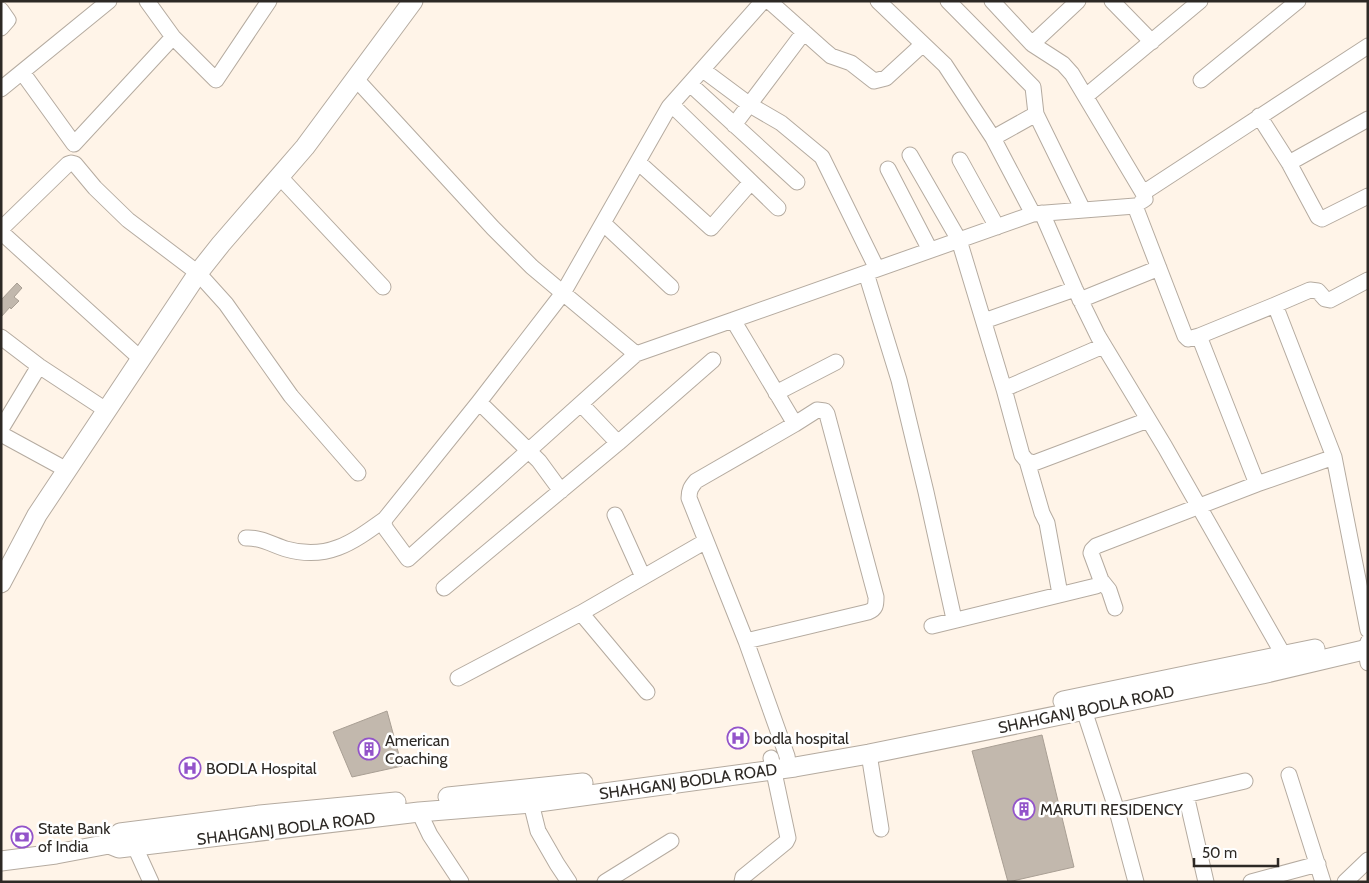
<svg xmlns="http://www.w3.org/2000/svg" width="1369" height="883" viewBox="0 0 1369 883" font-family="Cabin,sans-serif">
<rect width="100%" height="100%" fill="#fff4e8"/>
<!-- building -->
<path fill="#c2b8ad" stroke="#a99f94" d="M17,283l5,5 -8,9 5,4 -8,8 -1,-2 -8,9 -1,-16z
M387,711l15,55 -50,11 -19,-45z
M1042,735l32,132 -66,15 -36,-131z"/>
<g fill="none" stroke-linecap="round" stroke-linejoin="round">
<!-- minor casing -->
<g stroke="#b5aba0" stroke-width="17">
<path id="minor" d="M769,1l55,49 7,6 20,7 23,18 12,-3 37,-34
M878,1l67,64 48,73 40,76
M948,1l85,86 3,27 47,96
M992,1l40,43 46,-43
M1112,1l40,41
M1,10l7,10 -7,8
M173,37l43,43 53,-79
M1032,44l31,20 9,10 71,119 2,6 -3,2
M703,70l47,35 31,18 41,34 55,112
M22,72l52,72 99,-107 -26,-36
M356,79l137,149 39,39 31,26 -84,109 -94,117 -1,5 2,5 22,30 228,-205 97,-34 62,104 -99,57c-5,6 -7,9 -7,17l57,143 41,115 2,12
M1201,80l97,-79
M690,84l107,98
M1,89l108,-88
M1086,96l114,-95
M669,107l94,-106
M1259,116l30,47 29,54 4,2 46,-23
M734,125l70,-93
M993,138l43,-24
M910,155l49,85 45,149 18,66 5,6 15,52 5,10 13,71
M960,160l37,67
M638,162l73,66 40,-46
M1289,163l79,-44
M888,169l42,81
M279,176l104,111
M1143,193l225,-147
M1042,213l33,76 23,47 67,111 119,209
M603,223l68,64
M1,229l67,-65 3,-1 4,1 20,24 33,32 70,53 28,31 65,92 67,77
M1,232l140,127
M866,273l33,107 27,112 28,127
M1080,300l79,-32
M1275,305l35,-15 8,1 7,8 5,1 38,-20
M733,320l300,-106 102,-8 50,130 3,3 11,-3 58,148
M984,321l91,-32
M1199,336l76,-31 59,152
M1,337l38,29 67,44
M636,354l-73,-61 106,-186 4,-1 105,102
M1004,389l99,-43
M776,393l60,-31
M479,402l60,59 22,30
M581,404l37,39
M1,429l38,-63
M1,434l66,36
M1027,461l7,2 114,-43
M615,515l28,62
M246,538c14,-1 27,7 40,11 42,12 67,-7 99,-30
M1101,580l8,10 6,18
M444,588l174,-145 95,-83
M932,626l164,-40 4,-3 1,-3 -10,-27 1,-3 4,-4 161,-62 77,-27 34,173
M746,641l122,-29c8,-3 8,-7 8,-15l-49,-183 -2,-3 -8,-1 -22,14
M1368,642l-2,8 2,13
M458,678l123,-65
M647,692l-66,-79 125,-72
M1081,701l36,110 128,-30
M869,754l12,75
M1289,775l34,107
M1186,795l20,87
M531,803l7,28 19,33 12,18
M1117,811l19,71
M419,812l11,23 31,47
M135,847l16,35
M605,882l66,-41
M742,882l1,-5 43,-35 2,-4 -17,-80
M1251,882l67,-18
M1345,882l23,-22"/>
</g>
<!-- major casing -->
<g stroke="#b5aba0" stroke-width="21">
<path id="major" d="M1,583l36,-68 161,-242 23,-29 84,-97 108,-146
M1063,701l252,-52
M448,797l135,-14
M109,844l11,-11 140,-18 136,-13
M1,861l55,-7 53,-10 10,4 300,-36 112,-9 264,-36 74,-13 393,-80 106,-25"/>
</g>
<!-- minor -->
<use href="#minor" stroke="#fff" stroke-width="15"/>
<!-- major -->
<use href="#major" stroke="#fff" stroke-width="19"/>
</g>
<!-- icons -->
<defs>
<g id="hospital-ring" transform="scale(1.125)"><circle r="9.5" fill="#fff" stroke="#9354ca" stroke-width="1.5"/><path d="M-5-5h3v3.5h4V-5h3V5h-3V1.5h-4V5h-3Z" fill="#9354ca"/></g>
<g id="building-ring" transform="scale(1.125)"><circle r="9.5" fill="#fff" stroke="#9354ca" stroke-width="1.5"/><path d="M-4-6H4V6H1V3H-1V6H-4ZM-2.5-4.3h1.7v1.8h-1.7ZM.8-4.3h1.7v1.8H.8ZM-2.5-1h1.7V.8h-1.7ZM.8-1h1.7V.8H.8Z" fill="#9354ca"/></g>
<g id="bank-ring" transform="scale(1.125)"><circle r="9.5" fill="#fff" stroke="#9354ca" stroke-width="1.5"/><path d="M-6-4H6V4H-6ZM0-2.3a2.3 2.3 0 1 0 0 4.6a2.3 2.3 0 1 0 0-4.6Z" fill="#9354ca"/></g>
</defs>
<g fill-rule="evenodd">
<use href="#hospital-ring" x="738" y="738"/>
<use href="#building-ring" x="369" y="749"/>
<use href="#hospital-ring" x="190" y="768"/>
<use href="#building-ring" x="1024" y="809"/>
<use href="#bank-ring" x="22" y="837"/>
</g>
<g text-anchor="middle" stroke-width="5" stroke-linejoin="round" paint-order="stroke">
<!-- street labels -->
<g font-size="16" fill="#2d2925" stroke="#fff">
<text transform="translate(1086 709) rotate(-12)" y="6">SHAHGANJ BODLA ROAD</text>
<text transform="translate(688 781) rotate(-8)" y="6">SHAHGANJ BODLA ROAD</text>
<text transform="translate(286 828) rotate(-7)" y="6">SHAHGANJ BODLA ROAD</text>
</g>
<!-- poi labels -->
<g font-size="16" fill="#2d2925" stroke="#fff" text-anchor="start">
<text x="754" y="744">bodla hospital</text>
<text x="385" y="746">American<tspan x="385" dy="18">Coaching</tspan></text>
<text x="206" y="774">BODLA Hospital</text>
<text x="1040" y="815">MARUTI RESIDENCY</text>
<text x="38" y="834">State Bank<tspan x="38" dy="18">of India</tspan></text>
</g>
</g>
<!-- border -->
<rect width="1369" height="883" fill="none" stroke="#2d2925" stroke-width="5"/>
<!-- scale -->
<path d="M1194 858v8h84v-8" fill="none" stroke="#2d2925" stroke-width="2.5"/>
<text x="1202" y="858" font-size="15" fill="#2d2925" stroke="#ffffff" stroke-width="4" paint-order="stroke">50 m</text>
</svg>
